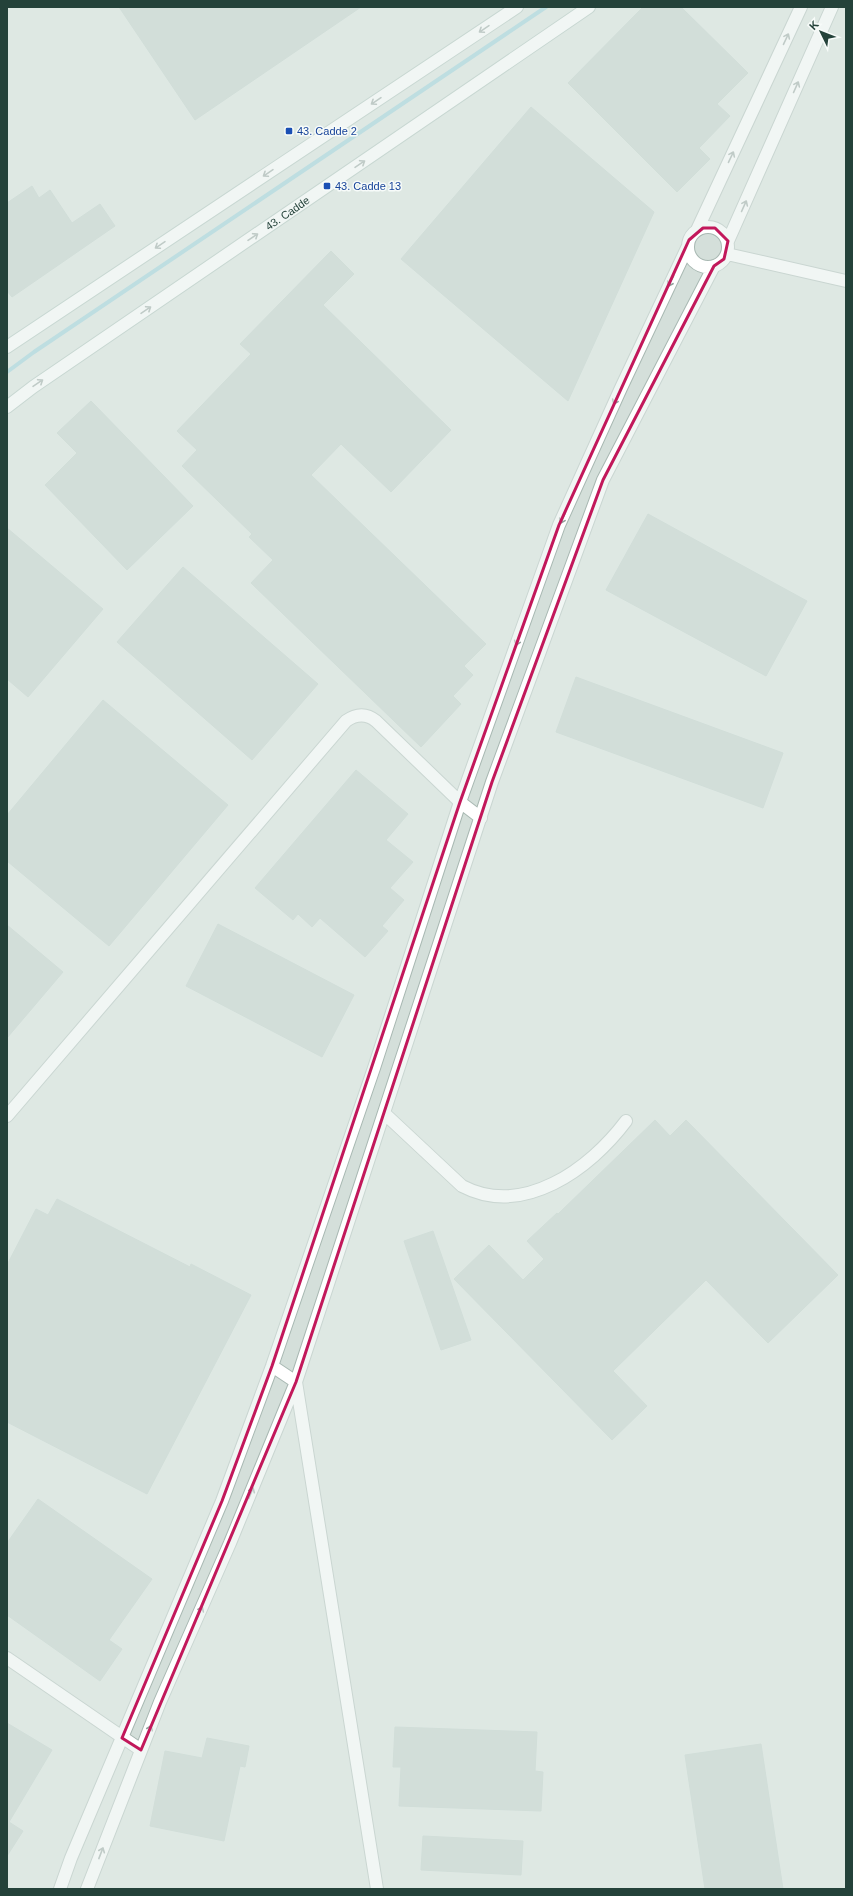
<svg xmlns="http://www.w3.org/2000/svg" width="853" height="1896" viewBox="0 0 853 1896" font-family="Helvetica,sans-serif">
<rect width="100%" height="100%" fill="#e6efeb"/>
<!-- built -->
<path fill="#d4dfda" d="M7,7h839v1882h-839z"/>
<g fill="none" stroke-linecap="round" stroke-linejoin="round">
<!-- stream -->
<path stroke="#8ec9d4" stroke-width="4" d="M7,372l27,-20 512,-345"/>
</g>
<!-- building -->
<path fill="#bbcac4" stroke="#b8c9c2" d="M119,7h242l-166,113z
M643,7h38l67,66 -31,31 13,12 -31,32 11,11 -33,33 -109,-109z
M531,107l123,105 -86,189 -167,-142z
M32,186l7,12 11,-8 22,33 28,-19 15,22 -103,71 -5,-6v-88z
M331,251l23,23 -31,31 128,125 -60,62 -50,-48 -30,31 175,169 -22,22 9,9 -20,21 8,8 -40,43 -170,-164 22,-23 -24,-23 3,-3 -70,-68 15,-16 -20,-19 74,-77 -11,-10z
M91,401l102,105 -66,64 -82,-85 32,-32 -20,-20z
M648,514l159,87 -41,75 -160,-86z
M7,528l96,81 -75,88 -21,-18z
M183,567l135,117 -66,76 -135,-118z
M576,677l207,76 -20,55 -207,-76z
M103,700l125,105 -119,141 -102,-85v-46z
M356,770l52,44 -22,26 27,22 -23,26 14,12 -22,26 6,5 -23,26 -45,-39 -8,9 -14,-13 -5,6 -38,-32z
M218,924l136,71 -32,62 -136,-71z
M7,925l56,47 -56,66z
M655,1120l15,16 16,-16 152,155 -70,68 -62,-63 -93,91 34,35 -35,34 -158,-161 35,-34 34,35 21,-21 -17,-18 30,-28 1,1z
M57,1199l133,68 1,-3 60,31 -104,199 -140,-72v-157l29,-56 12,6z
M433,1231l38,109 -30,10 -37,-109z
M38,1499l114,80 -43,61 13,9 -22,32 -93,-66v-72z
M7,1723l45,27 -43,72 14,9 -16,25z
M395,1727l142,5 -2,39 8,1 -2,39 -142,-5 2,-39h-8z
M207,1738l42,8 -4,21 -5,-1 -16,75 -74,-15 15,-75 37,7z
M761,1744l22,145h-78l-20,-134z
M423,1836l100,5 -2,34 -100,-5z"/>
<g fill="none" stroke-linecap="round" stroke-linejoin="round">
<!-- street casing -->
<g stroke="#a8b8b2" stroke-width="14">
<path id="street" d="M688 247a20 20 0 1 1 40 0a20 20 0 1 1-40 0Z
M697,230l104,-223
M728,241l104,-234
M727,254l119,27
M385,1114l77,72c61,32 128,-17 164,-65
M7,1116l339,-395c10,-7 20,-8 30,0l84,81 21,16
M272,1366l24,16 81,507
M7,1658l134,92
M60,1889l11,-31 151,-357 50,-135 102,-298 86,-266 99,-277 62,-137 67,-142
M87,1889l73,-187 70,-159 66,-161 196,-600 111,-302 111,-214"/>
</g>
<!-- secondary casing -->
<g stroke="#a4bbb3" stroke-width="14">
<g id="secondary">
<path d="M7,347l510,-340"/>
<path id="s1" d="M7,407l26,-20 556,-380"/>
</g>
</g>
<!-- street -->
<use href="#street" stroke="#fff" stroke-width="12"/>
<!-- secondary -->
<use href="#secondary" stroke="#fff" stroke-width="12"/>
</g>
<!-- one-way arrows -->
<defs><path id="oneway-shaft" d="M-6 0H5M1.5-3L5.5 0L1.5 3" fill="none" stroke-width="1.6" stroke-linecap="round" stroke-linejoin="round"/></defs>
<g stroke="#92a09c">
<use href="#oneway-shaft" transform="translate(484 29) rotate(146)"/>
<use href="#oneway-shaft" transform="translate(786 39) rotate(-65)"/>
<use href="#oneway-shaft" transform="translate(796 87) rotate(-66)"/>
<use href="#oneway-shaft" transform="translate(376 101) rotate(146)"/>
<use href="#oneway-shaft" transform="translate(731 157) rotate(-65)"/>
<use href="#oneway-shaft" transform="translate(360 164) rotate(-34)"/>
<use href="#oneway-shaft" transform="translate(268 173) rotate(146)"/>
<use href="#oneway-shaft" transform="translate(744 206) rotate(-66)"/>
<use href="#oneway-shaft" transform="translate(253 237) rotate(-34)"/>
<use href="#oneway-shaft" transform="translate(160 245) rotate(146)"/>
<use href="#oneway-shaft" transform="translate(671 281) rotate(116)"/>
<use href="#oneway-shaft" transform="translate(146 310) rotate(-34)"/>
<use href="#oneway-shaft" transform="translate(38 383) rotate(-34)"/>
<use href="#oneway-shaft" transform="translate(616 399) rotate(114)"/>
<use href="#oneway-shaft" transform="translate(563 518) rotate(114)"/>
<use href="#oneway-shaft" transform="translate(518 640) rotate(110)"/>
<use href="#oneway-shaft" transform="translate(251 1493) rotate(-68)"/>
<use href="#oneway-shaft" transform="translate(200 1612) rotate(-66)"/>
<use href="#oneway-shaft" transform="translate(149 1731) rotate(-69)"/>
<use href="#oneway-shaft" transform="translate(101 1853) rotate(-69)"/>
</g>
<!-- marked area -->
<path d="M0 0H853V1896H0ZM703,228h12l13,13 -4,18 -10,7 -111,214 -111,302 -196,600 -155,368 -19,-12 100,-237 50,-135 188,-564 99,-277 130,-285z" fill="#e6efeb" fill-opacity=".55" fill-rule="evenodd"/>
<path fill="none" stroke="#c2185b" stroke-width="3" stroke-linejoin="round" d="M703,228h12l13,13 -4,18 -10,7 -111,214 -111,302 -196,600 -155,368 -19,-12 100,-237 50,-135 188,-564 99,-277 130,-285z"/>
<!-- markers -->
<g fill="#1a4fb4" stroke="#f7fbf9" stroke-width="1.5">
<rect x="285" y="127" width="8" height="8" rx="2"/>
<rect x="323" y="182" width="8" height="8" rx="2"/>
</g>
<g text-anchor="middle" stroke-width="3" stroke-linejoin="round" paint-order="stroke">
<!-- transit labels -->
<g font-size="11" fill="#164399" stroke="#f7fbf9" text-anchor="start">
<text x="297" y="135">43. Cadde 2</text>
<text x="335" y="190">43. Cadde 13</text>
</g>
<!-- street labels -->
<g font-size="11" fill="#24423a" stroke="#f7fbf9">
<text dy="4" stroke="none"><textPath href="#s1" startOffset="341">43. Cadde</textPath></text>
</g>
</g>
<!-- border -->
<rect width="853" height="1896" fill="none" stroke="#24423a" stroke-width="16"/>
<!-- north arrow -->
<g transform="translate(821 32) rotate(313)" stroke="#f7fbf9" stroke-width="3" paint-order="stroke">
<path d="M0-3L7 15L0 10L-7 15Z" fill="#24423a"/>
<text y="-6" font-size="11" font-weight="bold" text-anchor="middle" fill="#24423a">K</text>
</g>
</svg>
